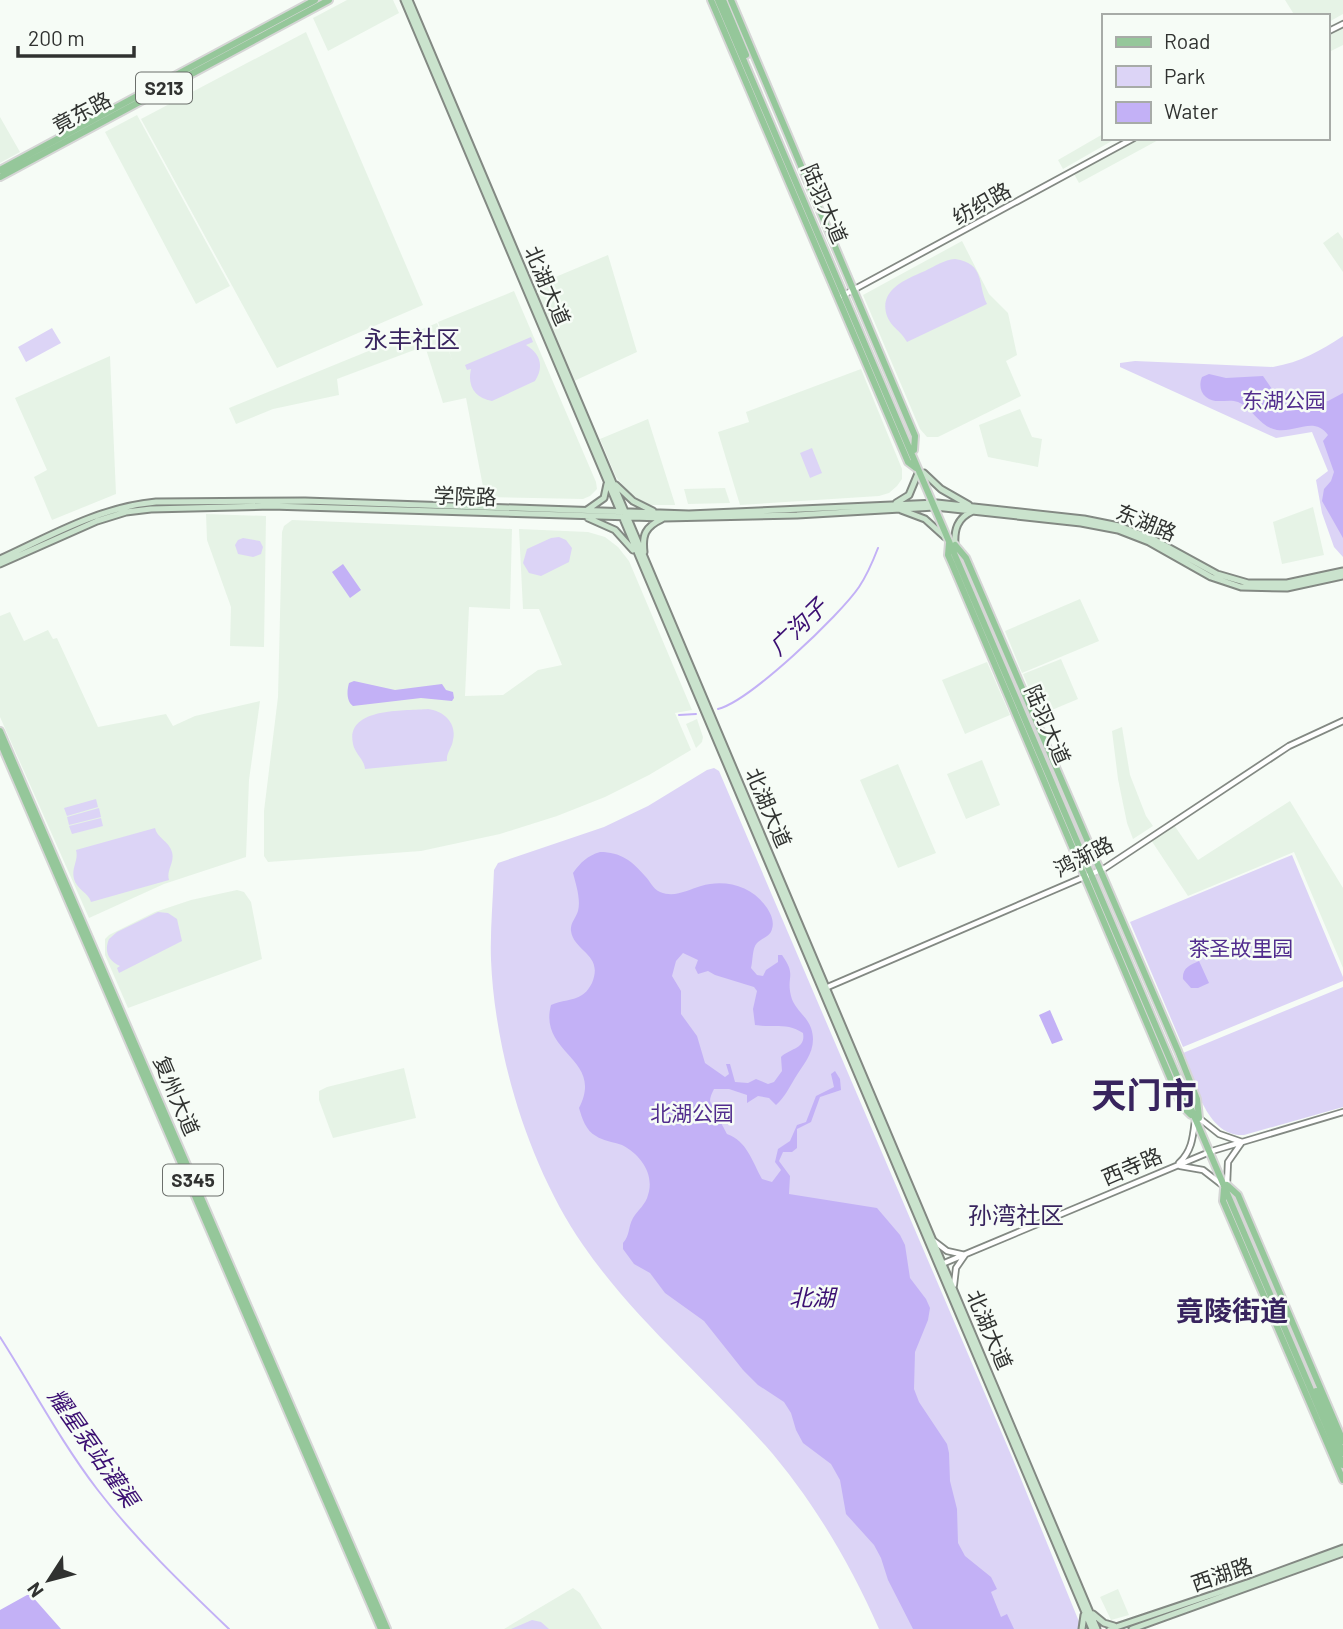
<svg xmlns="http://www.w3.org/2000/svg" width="1343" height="1629" viewBox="0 0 1343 1629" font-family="Barlow,'Noto Sans SC',sans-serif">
<rect width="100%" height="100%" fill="#f6fcf6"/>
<!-- built -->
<path fill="#e6f3e6" d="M347,0h46l6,13 -71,38 -15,-33z
M1285,0h58v14l-16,9v-7h-32z
M1343,26v19l-16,8v-18z
M306,32l117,273 -146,63 -136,-249z
M137,115l93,171 -34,18 -91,-172z
M0,117l20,35 -20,11z
M1103,134v4h14l-54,31 -5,-9z
M1139,138h23l-83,45 -5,-9z
M1338,232l5,7v33l-20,-29z
M962,241l27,53 19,19 9,42 -11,6 15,35 -83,41h-11l-7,-8 -57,-134z
M608,255l29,97 -63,29 -40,-95z
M514,291l82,191 1,7 -7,7 -7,3 -98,-2 -19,-99 -23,5 -18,-57 -88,33 2,16 -66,14 -37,15 -7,-16 208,-85 15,36 -14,-37z
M110,356l6,138 -64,26 -18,-43 13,-7 -32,-72z
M861,369l41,100v10l-5,7 -8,7 -10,3 -139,9 -22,-73 31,-10 -3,-10z
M1020,409l12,28 10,2 -4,28 -50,-10 -9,-32z
M648,419l27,85v1h-26l-20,-12 -13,-16 -16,-38z
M725,488l5,15 -42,1 -4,-15z
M1313,507l11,48 -42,9 -9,-42z
M206,514l60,2 -2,131 -34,-1 1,-39 -24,-67z
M292,520l220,9 -2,80 -41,-2 -4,89 38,-1 35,-25 24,-5 -23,-56h-16l-4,-80 69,3 17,5 13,10 11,14 63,149 -17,3 16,37 -42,25 -44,22 -48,19 -57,18 -79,17 -153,11 -4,-6v-45l14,-114 4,-165 2,-6z
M1080,599l19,42 -77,32 -17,-42z
M10,612l14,29 24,-11 5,9 4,-1 41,89 68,-13 7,12 22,-10 65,-15 -11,79 -3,77 -82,27 -75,34 -89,-201v-101z
M1061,659l17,40 -38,16 -17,-41z
M987,662l23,53 -45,19 -23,-54z
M697,719l6,18 -1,5 -6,6 -10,-24z
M1122,727l8,48 16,41 7,10 -20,13 -6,-16 -9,-44 -6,-48z
M982,760l18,45 -34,14 -19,-45z
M898,764l38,89 -38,15 -38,-88z
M1290,801l53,87v80l-49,-116 -106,44 -37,-56 23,-15 24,35z
M237,890l7,2 7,10 11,57 -134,49 -23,-53v-16l4,-4 46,-23 36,-12z
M404,1068l12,50 -83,20 -14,-38v-9l8,-4z
M573,1588l7,5 22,36h-98z
M1118,1589l11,26 -18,5 -11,-23z"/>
<!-- green -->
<path fill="#dcd4f6" d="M955,259c31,5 22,25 32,45l-80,38c-6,-11 -16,-15 -20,-26 -9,-26 19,-37 38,-45 10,-5 19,-11 30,-12z
M52,328l9,15 -35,19 -8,-15z
M1343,336v221l-9,-10 -12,-34 -6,-33 12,-9 -16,-39 -36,6 -156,-71v-4l15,-2 138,6c28,-5 47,-16 70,-31z
M531,337l2,5 -7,3c15,9 18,22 9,36l-43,20c-17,-3 -25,-15 -21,-32l-4,1 -2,-5z
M812,448l10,25 -12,5 -10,-25z
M559,537l7,3 6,8 -3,14 -28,14 -12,-3 -6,-10 4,-14 24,-11z
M243,538l17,3 3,6 -2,7 -8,3 -15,-3 -3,-9 3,-5z
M428,709c16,2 29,14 25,31 -1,8 -7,13 -6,21l-82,8c-1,-10 -10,-15 -12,-25 -8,-37 52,-33 75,-35z
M714,768l5,3 293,686 70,172h-203c-29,-66 -66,-129 -114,-184 -60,-67 -131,-126 -182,-200 -54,-78 -88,-190 -92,-285 -1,-29 2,-60 3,-90l4,-7 106,-36 44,-21 59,-36z
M96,799l2,8 -31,9 -3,-8z
M99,808l2,9 -32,8 -2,-8z
M101,818l2,8 -31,8 -3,-8z
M155,828c2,10 14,13 17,24 3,11 -6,18 -3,28l-78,22c-3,-10 -14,-12 -17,-23 -3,-11 5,-19 2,-29z
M1292,855l51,122v4l-160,66 -53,-125z
M158,912l10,1 9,6 5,22 -63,32 -2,-5 3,-2c-12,-5 -16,-15 -11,-27l8,-7z
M1343,987v120l-99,28c-38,2 -49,-53 -61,-82z
M532,1620l9,2 8,7h-38z"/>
<!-- water -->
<path fill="#c3b1f6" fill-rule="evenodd" d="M1209,374l17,4 37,-2 9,13 12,2 16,14 28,-4 15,-8v145l-21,-37 2,-12 7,-8 3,-9 -11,-31 5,-6c-14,-19 -32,-2 -51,-5 -18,-3 -24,-22 -39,-28 -10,-4 -23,3 -32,-5 -6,-5 -7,-13 -4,-20z
M343,564l18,26 -11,8 -18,-26z
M354,681l41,9 47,-6 4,6 7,2 1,6 -2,3 -31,-3 -68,8c-7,-5 -6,-16 -4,-23z
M600,852c21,0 32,9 45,24 6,6 7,12 15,16 15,6 27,-2 41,-6 22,-7 49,-1 63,18 5,6 11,16 8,25 -2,8 -9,8 -15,14 -5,5 -4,18 -6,25l6,7 6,1 3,-6 12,-8v-7h4c15,21 4,21 9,41 3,13 16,20 20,32 7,21 -6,34 -16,50 -6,10 -10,19 -19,27l-7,-7 -11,-2 -11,7v-8l-18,-6h-15c-2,4 -4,8 -4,12 1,3 15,29 17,33 20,7 25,27 35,45l10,3 9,-12 -6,-8 3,-13 12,-8 7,-16 9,-3 10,-26 18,-9 -3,-13 4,-3 5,8 1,11 -21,7 -9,25 -14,7v19l-5,4h-9l-4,9 11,15 -1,18 88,14 23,27 5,10 5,33 16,21 4,9 -2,12 -13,32 -1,37 5,13 28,42 2,9 1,28 7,28 1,34 7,13 26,21 6,12 -6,3 10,25 6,-3 7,15h-101l-25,-49 -7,-22 -7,-13 -28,-31 -6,-34 -9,-16 -28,-21 -7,-13 -5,-17 -7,-11 -26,-17 -15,-15 -39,-49 -39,-28 -15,-20 -16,-9 -11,-15v-6c7,-8 5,-16 10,-25 5,-8 13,-14 15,-23 7,-21 -8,-41 -26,-50 -8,-3 -19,-4 -26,-9 -10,-5 -14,-18 -17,-28 26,-50 -41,-54 -28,-103 10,-5 22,-4 31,-10 4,-2 8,-8 10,-12 12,-29 -18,-31 -21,-52 -1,-8 5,-13 7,-20 3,-12 -2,-26 -5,-38 8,-11 14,-17 27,-21zM683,953l15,7 -3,8 3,6 10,-3 7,4 39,12 3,4 -4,18 2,16c17,3 32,-3 48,8 3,16 -13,15 -22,24l1,14 -8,11 -6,2 -12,-5 -8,4 -13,-1 -5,-18h-4l3,10 -4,3 -20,-14 -8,-27 -16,-22v-23l-9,-15 4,-15z
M1199,961l10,22 -11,5h-7l-8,-9c-1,-11 7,-14 16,-18z
M1050,1010l13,30 -11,4 -13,-29z
M27,1595h4l30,34h-61v-19z"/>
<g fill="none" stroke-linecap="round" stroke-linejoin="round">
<!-- stream -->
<path stroke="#c3b1f6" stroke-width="2" d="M718,709c32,-8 122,-94 141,-122 8,-12 14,-26 19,-39
M679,715l17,-1
M0,1337c32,50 61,105 97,152 39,51 86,96 132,140"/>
<!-- tertiary casing -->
<g stroke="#838983" stroke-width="8">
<path id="tertiary" d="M1327,32l16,-8
M842,296l292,-158
M823,989l282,-121 184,-122 54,-25
M1199,1118l20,16 23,8
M1179,1163c13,-12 14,-26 16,-43
M1180,1166l23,4 18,14
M1227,1185l1,-23 14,-20
M934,1241l13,10 18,4 -9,13 -2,17
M942,1264l270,-113 131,-39"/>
</g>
<!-- secondary casing -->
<g stroke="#838983" stroke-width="9">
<path id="secondary" d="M404,0l688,1629
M409,0l688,1629
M924,473l17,16 28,16
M616,485l17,16 20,10
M896,503l13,-8 10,-24
M587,510l17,-12 3,-14
M901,510l24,9 20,18
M588,518l27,12 18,20
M955,545c-1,-15 2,-27 18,-34
M644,552c-2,-17 1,-25 18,-33
M0,559c50,-23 100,-52 156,-57l149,-1 384,13 248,-11 147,16 35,7 34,13 64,35 31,9h39l56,-12
M0,564l97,-43 29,-9 25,-3 120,-3 393,12 133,-3 138,-8 146,16 37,7 31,12 62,35 30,10 46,1 56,-12
M1093,1614l11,9 10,3
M1082,1629l2,-14
M1110,1629l140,-47 93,-34
M1132,1629l211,-76"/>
</g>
<!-- primary casing -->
<g stroke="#d6d6d6" stroke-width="10">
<path id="primary" d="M711,0l197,462 8,6
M718,0l625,1465
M723,0l23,55
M731,0l184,436 -1,14
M0,170l315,-170
M0,177l329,-177
M949,543l-1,12 4,9 230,542 9,9
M955,545l11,13 212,493 19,48 2,19
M0,731l387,898
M0,742l381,887
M1227,1185l11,10 105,246
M1224,1189l-1,12 120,279
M1316,1391l27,62"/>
</g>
<!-- tertiary -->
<use href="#tertiary" stroke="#fff" stroke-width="4.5"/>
<!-- secondary -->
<use href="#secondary" stroke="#cae3cd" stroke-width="5"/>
<!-- primary -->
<use href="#primary" stroke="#95c79a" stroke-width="6"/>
</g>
<g text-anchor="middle" stroke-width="5" stroke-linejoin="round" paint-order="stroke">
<!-- shield labels -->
<g fill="#f6fcf6" stroke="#6b6f6b" stroke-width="2">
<rect x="136" y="72.5" width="56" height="31" rx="5"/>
<rect x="163" y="1164.5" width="60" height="31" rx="5"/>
</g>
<g font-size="19" font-weight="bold" fill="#303230">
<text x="164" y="95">S213</text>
<text x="193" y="1187">S345</text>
</g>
<!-- street labels -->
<g font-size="21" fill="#303230" stroke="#f6fcf6">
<text transform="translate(82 113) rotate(-28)" y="7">竟东路</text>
<text transform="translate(824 204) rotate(67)" y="7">陆羽大道</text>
<text transform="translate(982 204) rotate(-29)" y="7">纺织路</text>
<text transform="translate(547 286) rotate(67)" y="7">北湖大道</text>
<text transform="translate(465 497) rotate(2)" y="7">学院路</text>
<text transform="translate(1146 523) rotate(22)" y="7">东湖路</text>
<text transform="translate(1047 725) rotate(67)" y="7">陆羽大道</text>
<text transform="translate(768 808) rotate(67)" y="7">北湖大道</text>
<text transform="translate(1084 857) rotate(-27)" y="7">鸿渐路</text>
<text transform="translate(176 1096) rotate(67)" y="7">复州大道</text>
<text transform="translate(1132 1167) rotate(-23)" y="7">西寺路</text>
<text transform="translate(989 1330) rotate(67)" y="7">北湖大道</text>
<text transform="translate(1222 1575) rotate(-19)" y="7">西湖路</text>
</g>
<!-- park labels -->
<g font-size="21" fill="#522d8e" stroke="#f6fcf6">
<text x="1284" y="408">东湖公园</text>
<text x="1241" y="956">茶圣故里园</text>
<text x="692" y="1121">北湖公园</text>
</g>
<!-- water labels -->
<g font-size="23" font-style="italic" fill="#3b0f72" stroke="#f6fcf6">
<text transform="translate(798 627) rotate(-44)" y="8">广沟子</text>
<text x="812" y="1306">北湖</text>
<text transform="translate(93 1448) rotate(55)" y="8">耀星泵站灌渠</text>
</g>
<!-- quarter labels -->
<g font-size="24" fill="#38245e" stroke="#f6fcf6">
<text x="412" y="348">永丰社区</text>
<text x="1016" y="1224">孙湾社区</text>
</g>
<!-- district labels -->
<g font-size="28" font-weight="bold" fill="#38245e" stroke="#f6fcf6">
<text x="1232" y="1321">竟陵街道</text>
</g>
<!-- town labels -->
<g font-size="35" font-weight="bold" fill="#38245e" stroke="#f6fcf6">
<text x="1144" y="1108">天门市</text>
</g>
</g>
<!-- legend -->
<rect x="1102" y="14" width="228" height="126" fill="#f6fcf6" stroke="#a7aba7" stroke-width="2"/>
<rect x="1116" y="37" width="35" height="10" fill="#95c79a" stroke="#a7aba7" stroke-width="2"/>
<text x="1164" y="49" font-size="21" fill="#303230">Road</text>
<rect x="1116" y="66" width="35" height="21" fill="#dcd4f6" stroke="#a7aba7" stroke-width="2"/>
<text x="1164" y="84" font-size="21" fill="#303230">Park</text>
<rect x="1116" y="102" width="35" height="21" fill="#c3b1f6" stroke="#a7aba7" stroke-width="2"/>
<text x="1164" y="119" font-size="21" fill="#303230">Water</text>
<!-- north arrow -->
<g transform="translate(49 1580) rotate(234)" stroke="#f6fcf6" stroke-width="5" paint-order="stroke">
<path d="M0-5L12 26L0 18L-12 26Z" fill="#303230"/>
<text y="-10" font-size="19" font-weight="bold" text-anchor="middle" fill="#303230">N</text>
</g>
<!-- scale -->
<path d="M18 46v10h116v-10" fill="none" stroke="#303230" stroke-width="3.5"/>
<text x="28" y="46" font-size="21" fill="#303230" stroke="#f6fcf6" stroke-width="5" paint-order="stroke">200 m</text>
</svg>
